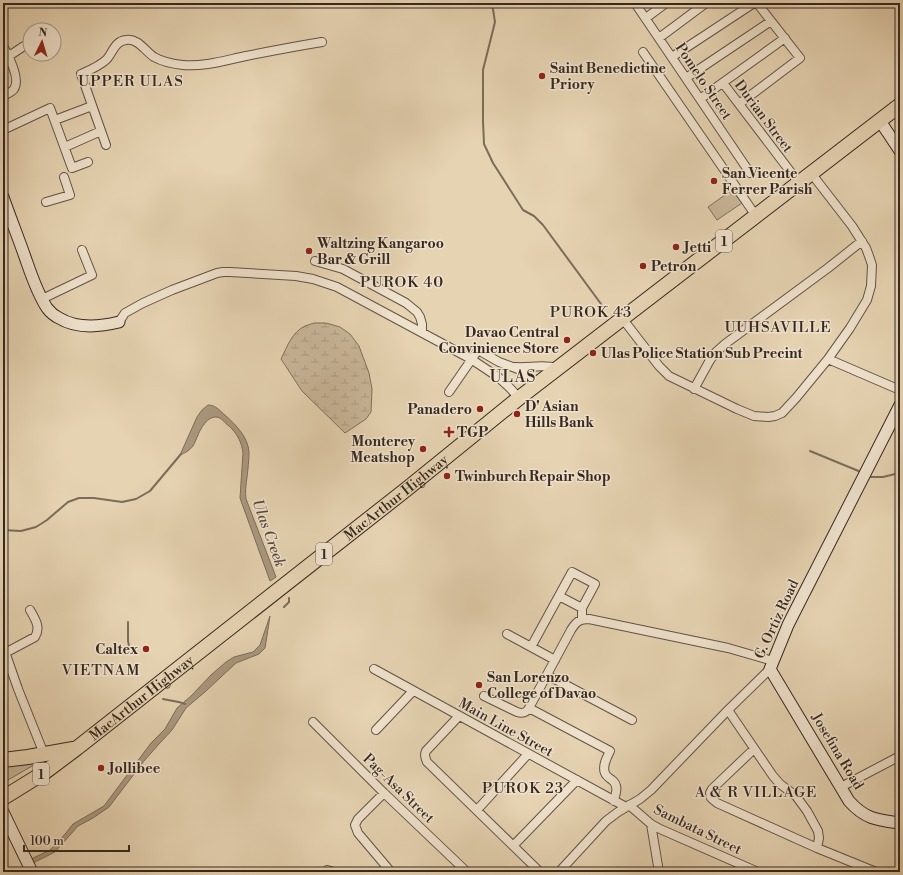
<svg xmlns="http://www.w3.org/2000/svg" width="903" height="875" viewBox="0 0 903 875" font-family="'Libre Bodoni',serif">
<defs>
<pattern id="wetland-marsh" width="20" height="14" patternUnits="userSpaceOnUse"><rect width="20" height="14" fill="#c8b699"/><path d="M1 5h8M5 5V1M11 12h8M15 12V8" fill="none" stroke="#ac9c84"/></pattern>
</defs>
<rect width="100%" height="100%" fill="#e6d3b2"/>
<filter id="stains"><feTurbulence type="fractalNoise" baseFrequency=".005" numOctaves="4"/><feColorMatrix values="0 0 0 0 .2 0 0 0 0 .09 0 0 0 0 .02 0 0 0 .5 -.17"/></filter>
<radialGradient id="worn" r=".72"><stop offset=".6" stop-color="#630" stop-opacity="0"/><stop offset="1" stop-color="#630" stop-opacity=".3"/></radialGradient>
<!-- wetland -->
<path fill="url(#wetland-marsh)" stroke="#7f6f5c" d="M314,323h12l14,4 10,7 9,12 10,27 3,16 -1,23 -5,7 -21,14 -43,-42 -21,-32c6,-12 11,-27 24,-33 3,-1 6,-2 9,-3z"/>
<!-- green -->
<path fill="#c8b699" stroke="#7f6f5c" d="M732,190l10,13 -25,17 -9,-13z
M39,762l-31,18 -5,-9v-5z"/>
<!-- water -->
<path fill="#aa9980" stroke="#7c6c5a" d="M208,405c8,0 12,6 18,11 10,9 22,21 23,36 0,8 -1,17 -2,25 -1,7 -2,15 -1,22l30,78 -6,4 -30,-83 3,-45c-1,-10 -6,-20 -14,-27 -3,-2 -6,-6 -9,-8 -11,-5 -19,10 -22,17 -2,4 -3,8 -5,11 -4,5 -8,7 -13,9l17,-38 5,-7z
M270,616l-4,26 -1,6 -6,6 -23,9 -30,28 -20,17 -14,22 -13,14 -15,17 -35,46 -16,11 -15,8 -23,26 -22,11 -2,-4 19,-9 16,-17 7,-9 31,-18 47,-63 14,-14 12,-21 14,-12 20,-21 15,-13 8,-5 19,-5 7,-7z"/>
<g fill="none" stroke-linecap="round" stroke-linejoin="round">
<!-- stream -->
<path stroke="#7c6c5a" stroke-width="2" d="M492,3l3,19 -12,48v51l1,23 9,19 30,47 11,6 9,9 61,83
M810,451l51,21
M871,477h12l12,-3 5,2
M3,530l18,1 15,-4 11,-7 21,-18 11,-4h15l28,4 14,-3 14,-8 31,-37
M284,607l5,-5v-4
M128,622v19l1,5
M163,699c7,2 15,2 22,5"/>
<!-- street casing -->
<g stroke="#625344" stroke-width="10">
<path id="street" d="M635,3l115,170
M646,18l20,-15
M659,38l47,-35
M3,46c5,9 18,33 11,43 -2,3 -7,5 -11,7
M643,52l113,164
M9,56l15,-10
M672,57l82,-54
M686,78l85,-57
M723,83l76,100
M700,99l85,-61
M739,104l61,-46 -43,-55
M55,120l37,-14
M3,130l47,-22 22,60 16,-6
M106,145l-25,-71c9,-4 19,-8 26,-15 6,-7 8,-18 19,-19 12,-2 19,11 28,17 9,5 19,7 29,8 21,2 43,-5 63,-9 25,-5 51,-10 76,-14
M65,147l36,-16
M46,202l24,-7 -6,-18
M315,261l28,8 63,34 11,9 3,5 2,7v8
M42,299l50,-24 -10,-25
M622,318l37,48 10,10 68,33 17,7 14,1 7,-1 7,-3 14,-15 32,-39 22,-31 17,-28 4,-14 1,-21 -3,-9 -3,-8 -14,-22 -41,-53
M119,322l6,-9 18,-10 29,-13 45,-17 6,-1h7l66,4 17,3 24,8 134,72 27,18 11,10 10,11
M828,359l72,31
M516,367c13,1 28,-3 41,1
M694,389l16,-29 6,-8 9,-8 103,-76 34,-27
M449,392l29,-42 21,12 19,7 7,5 10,11
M559,596l23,12
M507,634l48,26
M3,646l15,43 26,65
M531,647l41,-75 23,12 -13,24v11
M5,653l30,-16c6,-10 0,-18 -5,-27
M374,669l252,138
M547,675l85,45
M484,696l33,16c6,2 9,1 12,-4l42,-78c5,-8 8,-11 18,-11l139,29 45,13
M529,708l81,43c-3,6 -8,15 -5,22 1,3 4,5 7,7 7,5 4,13 2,21
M728,710l45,66 7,8 16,12 11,15 11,20 1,7 -2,10
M459,716l-33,35c-2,4 -1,7 1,11l113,110
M313,722l71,71 83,79
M376,730l37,-39
M754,749l-42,40 -2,4 1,5 6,5 100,45 59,24
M841,787l59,-31
M384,793l-26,26 -3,6 3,8 33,39
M629,805l22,19 9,5 98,43
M477,810l51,-56
M651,824l8,48
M513,846l64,-66
M327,870l7,2
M559,872l47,-51 12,-9 22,-13 11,-9 77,-80 42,-41"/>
</g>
<!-- secondary casing -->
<g stroke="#362820" stroke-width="13">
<path id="secondary" d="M880,121l20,30
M3,197c7,20 15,40 22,60 6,17 12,36 22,51 3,4 8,8 12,10 18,11 40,9 60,4
M900,405l-106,208 -6,12 -18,44 79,132c16,18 28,19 51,22
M3,812l29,60"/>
</g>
<!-- highway casing -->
<g stroke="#362820" stroke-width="16">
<g id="highway">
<path d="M3,760l25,-3 45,-8"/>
<path id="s1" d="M3,798l42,-26 32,-24 331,-260 111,-90 381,-293"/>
</g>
</g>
<!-- street -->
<use href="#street" stroke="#efe2cd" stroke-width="8"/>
<!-- secondary -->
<use href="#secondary" stroke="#efe2cd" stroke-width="11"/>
<!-- highway -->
<use href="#highway" stroke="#e6d3b2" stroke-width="14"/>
</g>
<!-- markers -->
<g fill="#8f2418" stroke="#efe2cd" stroke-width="1.5">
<circle cx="542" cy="76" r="4"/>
<circle cx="714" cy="181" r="4"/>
<circle cx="676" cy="247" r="4"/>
<circle cx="309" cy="251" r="4"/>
<circle cx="643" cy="266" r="4"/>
<circle cx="567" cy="340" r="4"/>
<circle cx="593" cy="353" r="4"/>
<circle cx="480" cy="409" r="4"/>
<circle cx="517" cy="414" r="4"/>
<path d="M447 426h4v4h4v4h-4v4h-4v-4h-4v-4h4z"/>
<circle cx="423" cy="449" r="4"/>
<circle cx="447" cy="476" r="4"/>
<circle cx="146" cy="649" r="4"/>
<circle cx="479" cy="685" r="4"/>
<circle cx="101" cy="768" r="4"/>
</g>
<g text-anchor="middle" stroke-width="3" stroke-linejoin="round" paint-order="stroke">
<!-- shield labels -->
<g fill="#efe2cd" stroke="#6e6054" stroke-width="1">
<rect x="716" y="230" width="16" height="22" rx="3"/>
<rect x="316" y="543" width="16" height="22" rx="3"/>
<rect x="33" y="763" width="16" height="22" rx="3"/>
</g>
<g font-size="13" font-weight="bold" fill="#362820">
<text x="724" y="246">1</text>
<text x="324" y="559">1</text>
<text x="41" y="779">1</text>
</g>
<!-- poi labels -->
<g font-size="14" font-weight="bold" fill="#362820" stroke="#efe2cd" text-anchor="start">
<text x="550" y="73">Saint Benedictine<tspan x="550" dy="16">Priory</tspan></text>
<text x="722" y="178">San Vicente<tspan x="722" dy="16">Ferrer Parish</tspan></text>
<text x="317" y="248">Waltzing Kangaroo<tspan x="317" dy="16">Bar &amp; Grill</tspan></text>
<text x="684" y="252">Jetti</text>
<text x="651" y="271">Petron</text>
<text x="559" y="337" text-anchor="end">Davao Central<tspan x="559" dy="16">Convinience Store</tspan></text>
<text x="601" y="358">Ulas Police Station Sub Precint</text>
<text x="525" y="411">D' Asian<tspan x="525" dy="16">Hills Bank</tspan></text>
<text x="472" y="414" text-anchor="end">Panadero</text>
<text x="457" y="437">TGP</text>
<text x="415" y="446" text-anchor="end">Monterey<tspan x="415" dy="16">Meatshop</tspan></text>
<text x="455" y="481">Twinburch Repair Shop</text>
<text x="138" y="654" text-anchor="end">Caltex</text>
<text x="487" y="682">San Lorenzo<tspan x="487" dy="16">College of Davao</tspan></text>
<text x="109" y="773">Jollibee</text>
</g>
<!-- street labels -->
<g font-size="14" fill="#362820" stroke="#efe2cd">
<text transform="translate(704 81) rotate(56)" y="5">Pomelo Street</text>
<text transform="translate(764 116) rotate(53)" y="5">Durian Street</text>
<text dy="5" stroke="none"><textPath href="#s1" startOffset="495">MacArthur Highway</textPath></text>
<text transform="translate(776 619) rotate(-65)" y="5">G. Ortiz Road</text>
<text dy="5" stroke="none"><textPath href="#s1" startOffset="171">MacArthur Highway</textPath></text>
<text transform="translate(506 727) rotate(29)" y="5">Main Line Street</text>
<text transform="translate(838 751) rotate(59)" y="5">Josefina Road</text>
<text transform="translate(399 788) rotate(44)" y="5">Pag-Asa Street</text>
<text transform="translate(698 829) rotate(26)" y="5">Sambata Street</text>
</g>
<!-- neighbourhood labels -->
<g font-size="15" letter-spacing="1" fill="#362820" stroke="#efe2cd">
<text x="131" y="86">UPPER ULAS</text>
<text x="402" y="287">PUROK 40</text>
<text x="591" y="317">PUROK 43</text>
<text x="778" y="332">UUHSAVILLE</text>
<text x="101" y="675">VIETNAM</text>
<text x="523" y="793">PUROK 23</text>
<text x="756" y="797">A &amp; R VILLAGE</text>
</g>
<!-- water labels -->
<g font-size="15" font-style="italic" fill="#594a3d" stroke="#efe2cd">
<text transform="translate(269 533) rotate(70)" y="5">Ulas Creek</text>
</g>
<!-- quarter labels -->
<g font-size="16" letter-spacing="1" fill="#362820" stroke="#efe2cd">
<text x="513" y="382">ULAS</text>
</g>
</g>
<!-- margin -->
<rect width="903" height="875" fill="none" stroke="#e6d3b2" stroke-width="16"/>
<rect x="4" y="4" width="895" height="867" fill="none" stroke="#362820" stroke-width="2"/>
<rect x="8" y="8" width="887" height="859" fill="none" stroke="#362820"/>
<!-- north arrow -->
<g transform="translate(42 42) rotate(5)"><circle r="19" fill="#efe2cd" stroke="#a59888"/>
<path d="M0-3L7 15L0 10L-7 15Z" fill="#8f2418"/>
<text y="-6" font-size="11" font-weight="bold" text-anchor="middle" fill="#362820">N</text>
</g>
<!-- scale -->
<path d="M24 845v6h105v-6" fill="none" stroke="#362820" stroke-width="2"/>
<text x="30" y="845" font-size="12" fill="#362820" stroke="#efe2cd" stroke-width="3" paint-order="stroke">100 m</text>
<rect width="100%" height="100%" filter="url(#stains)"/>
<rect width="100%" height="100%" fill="url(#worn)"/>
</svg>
